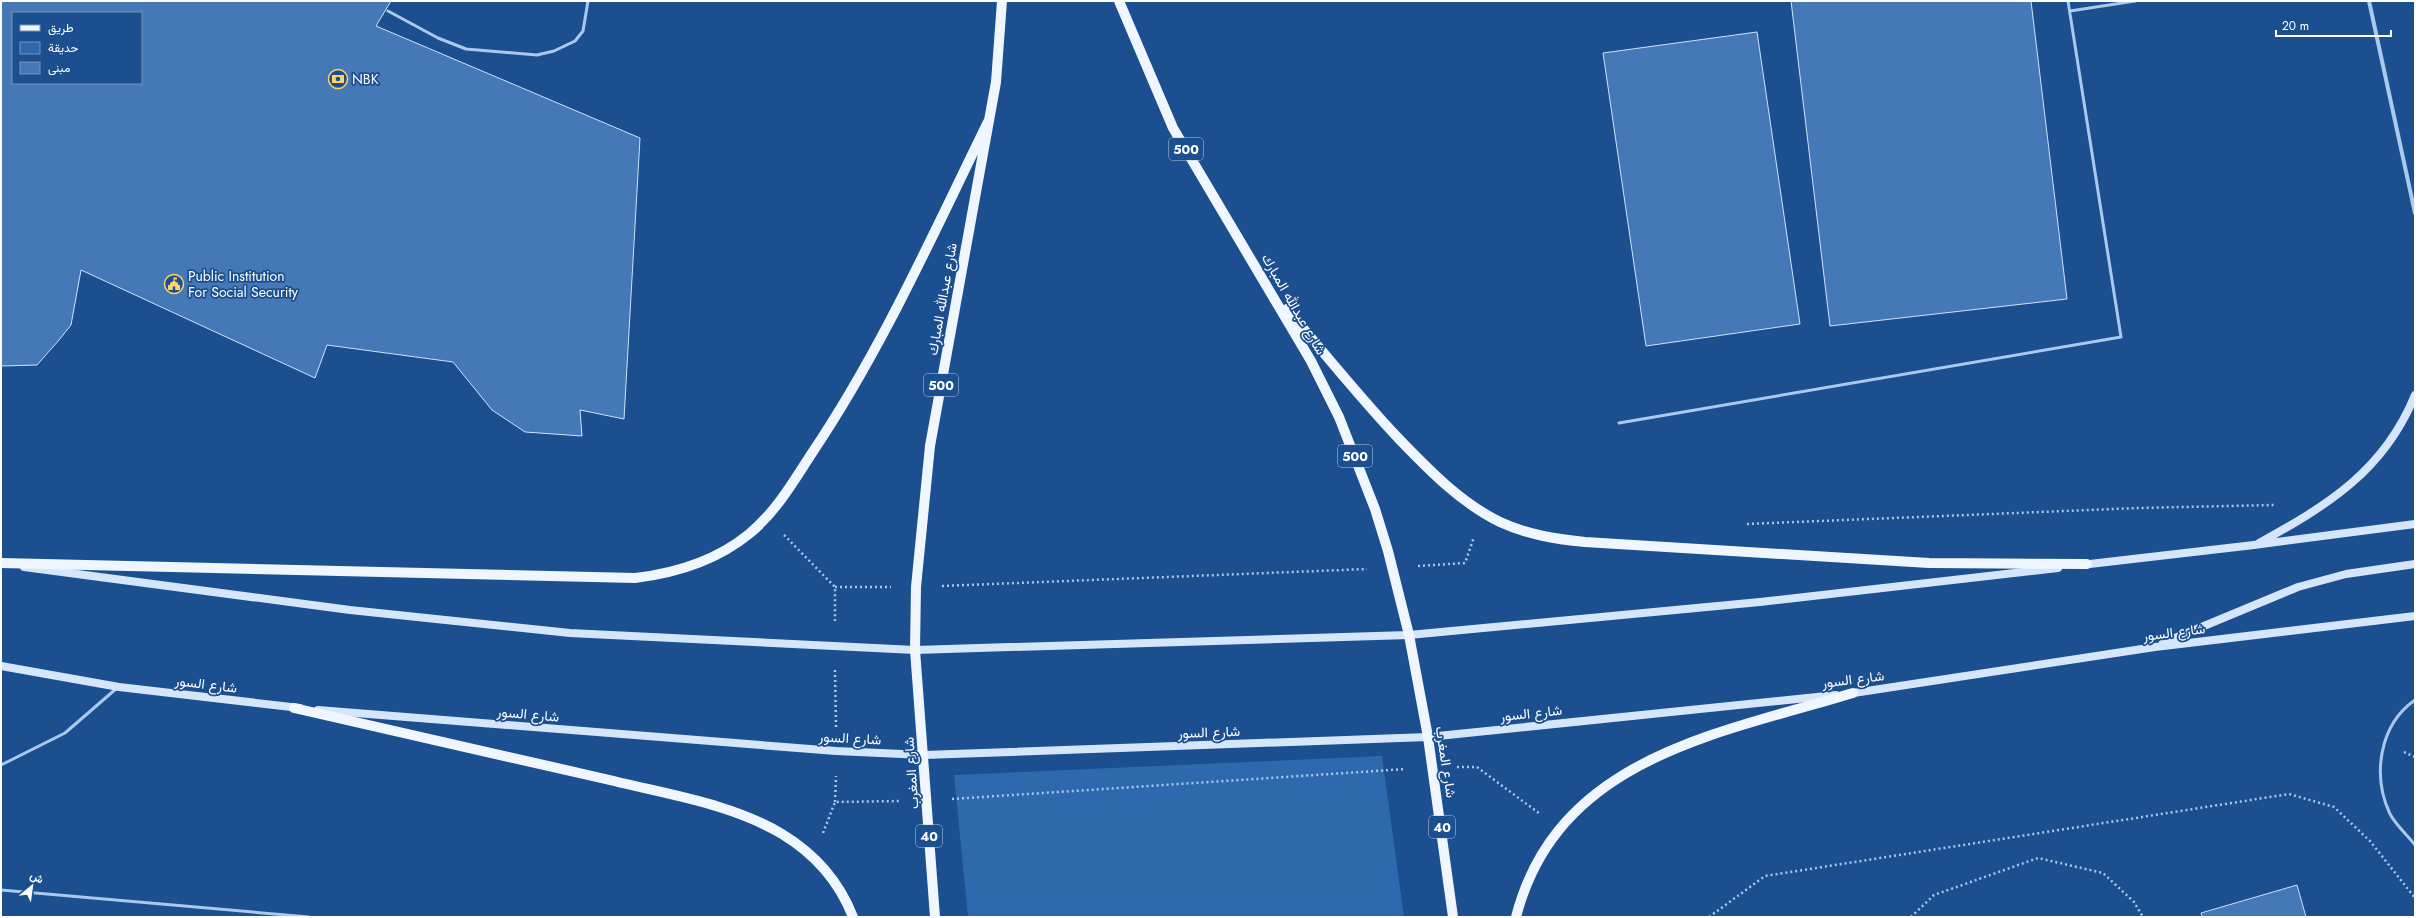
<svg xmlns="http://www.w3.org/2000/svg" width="2416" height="918" viewBox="0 0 2416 918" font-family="Jost,Vazirmatn,sans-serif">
<rect width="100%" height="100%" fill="#1b4f8f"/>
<!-- green -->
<path fill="#2e69ad" d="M1382,756l22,161h-436l-14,-142z"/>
<!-- building -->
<path fill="#4478b7" stroke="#cfe3fa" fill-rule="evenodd" d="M1,1h390l-15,25 264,112 -16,281 -44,-9 2,26 -57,-4 -33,-22 -39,-48 -126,-17 -12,33 -234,-108 -10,55 -12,15 -22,25 -36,1zM13,13h128v70h-128z
M1791,1h240l36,298 -237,27z
M1757,32l43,292 -154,22 -43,-293z
M2297,885l9,32h-104l-1,-4z"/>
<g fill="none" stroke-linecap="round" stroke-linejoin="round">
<!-- path -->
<path stroke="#a9c9ee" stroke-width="2.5" stroke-dasharray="2 3" stroke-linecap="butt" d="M1747,524l391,-16 136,-3
M784,535l51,52v34
M1418,566l47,-3 9,-26
M942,586l425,-17
M835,587h56
M835,670l1,57
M2404,752l11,5
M1457,767h20l63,47
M952,799l454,-30
M835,802l1,-26
M823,833l12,-31 66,-1
M1709,917l56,-41 524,-82 45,13 36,34 45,57
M1911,917l23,-22 104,-37 65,15 31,29 9,15"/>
<!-- lane -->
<path stroke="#a9c9ee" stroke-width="3" d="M388,11l50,27 28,11 71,6 17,-4 21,-10 8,-10 5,-30
M2070,11l65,-10
M1619,423l502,-86 -53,-336
M2415,700c-36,25 -43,76 -25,114 6,11 17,21 25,31
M1,765l64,-32 52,-45
M1,890l308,27"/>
<!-- street -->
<path stroke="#a9c9ee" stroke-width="4" d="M2369,1l46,212"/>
<!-- secondary -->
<path stroke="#d6e6fa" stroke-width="8" d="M2259,543c69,-38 125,-72 156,-148
M2081,565l173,-20 161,-21
M24,567l326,43 220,23 345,17 494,-15 351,-33 298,-34
M2163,643l135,-56 48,-13 69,-10
M1,666l118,21 181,21
M1847,694l308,-47 260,-31
M318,710l518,41 88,4 504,-18 408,-42"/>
<!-- primary -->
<path stroke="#f0f6ff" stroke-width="10" d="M1119,1l54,127 138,233 28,56 36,92 13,42 21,84 19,102 25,180
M1287,309c37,44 73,89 113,131 30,31 61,63 100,82 28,13 56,17 85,20l344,21 158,1
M1,563l634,15c42,-5 81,-17 114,-44 27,-22 44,-52 63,-81 70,-104 121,-219 176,-331
M294,708c106,24 213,48 320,73 56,14 118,23 168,53 33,20 57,47 71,83
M935,917l-20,-267 1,-63 14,-141 66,-364 6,-81
M1516,917c41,-159 201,-183 337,-224"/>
</g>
<!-- icons -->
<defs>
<g id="bank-ring" transform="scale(1)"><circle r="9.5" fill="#1b4f8f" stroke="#ffd166" stroke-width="1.5"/><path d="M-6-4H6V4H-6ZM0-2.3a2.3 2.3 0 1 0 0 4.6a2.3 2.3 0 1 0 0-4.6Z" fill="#ffd166"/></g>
<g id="civic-ring" transform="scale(1)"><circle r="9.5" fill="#1b4f8f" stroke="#ffd166" stroke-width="1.5"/><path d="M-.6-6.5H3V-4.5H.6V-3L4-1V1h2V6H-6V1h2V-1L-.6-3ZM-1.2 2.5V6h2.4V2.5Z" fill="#ffd166"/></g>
</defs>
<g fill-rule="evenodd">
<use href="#bank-ring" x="338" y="79"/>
<use href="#civic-ring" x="174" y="284"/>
</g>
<g text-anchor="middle" stroke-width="3.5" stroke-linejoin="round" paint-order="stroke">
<!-- shield labels -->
<g fill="#1b4f8f" stroke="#bbcadd" stroke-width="1">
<rect x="1169" y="138" width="34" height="22" rx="3"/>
<rect x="924" y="374" width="34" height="22" rx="3"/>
<rect x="1338" y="445" width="34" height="22" rx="3"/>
<rect x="1429" y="816" width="26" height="22" rx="3"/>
<rect x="916" y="825" width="26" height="22" rx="3"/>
</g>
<g font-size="13" font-weight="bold" fill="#fff">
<text x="1186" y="154">500</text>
<text x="941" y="390">500</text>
<text x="1355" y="461">500</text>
<text x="1442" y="832">40</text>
<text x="929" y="841">40</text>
</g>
<!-- poi labels -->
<g font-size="14" fill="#fff" stroke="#1b4f8f" text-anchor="start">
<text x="352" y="84">NBK</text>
<text x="188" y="281">Public Institution<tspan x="188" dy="16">For Social Security</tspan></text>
</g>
<!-- street labels -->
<g font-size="14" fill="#fff" stroke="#1b4f8f">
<text transform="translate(942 299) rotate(-80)" y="5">شارع عبدالله المبارك</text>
<text transform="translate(1294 304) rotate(60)" y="5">شارع عبدالله المبارك</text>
<text transform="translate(2174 632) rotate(-7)" y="5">شارع السور</text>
<text transform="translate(1853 679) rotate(-7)" y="5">شارع السور</text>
<text transform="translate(206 684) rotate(7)" y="5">شارع السور</text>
<text transform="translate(1531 713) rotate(-6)" y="5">شارع السور</text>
<text transform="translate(528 714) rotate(5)" y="5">شارع السور</text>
<text transform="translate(1209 732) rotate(-2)" y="5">شارع السور</text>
<text transform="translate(850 738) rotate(3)" y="5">شارع السور</text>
<text transform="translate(1446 762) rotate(81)" y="5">شارع المغرب</text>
<text transform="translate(911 773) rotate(-94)" y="5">شارع المغرب</text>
</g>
</g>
<!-- border -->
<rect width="2416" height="918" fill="none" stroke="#ffffff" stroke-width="4"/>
<!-- legend -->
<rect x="12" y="12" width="130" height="72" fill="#1b4f8f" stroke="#7695bc"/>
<rect x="20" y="25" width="20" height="6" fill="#f0f6ff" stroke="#7695bc"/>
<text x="48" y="32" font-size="12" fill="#ffffff">طريق</text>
<rect x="20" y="42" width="20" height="12" fill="#2e69ad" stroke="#7695bc"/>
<text x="48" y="52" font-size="12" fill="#ffffff">حديقة</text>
<rect x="20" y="62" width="20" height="12" fill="#4478b7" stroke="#7695bc"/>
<text x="48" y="72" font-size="12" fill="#ffffff">مبنى</text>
<!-- north arrow -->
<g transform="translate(32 886) rotate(29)" stroke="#1b4f8f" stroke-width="3" paint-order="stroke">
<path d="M0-3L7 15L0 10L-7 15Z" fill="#ffffff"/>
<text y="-6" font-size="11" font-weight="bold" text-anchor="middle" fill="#ffffff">ش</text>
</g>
<!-- scale -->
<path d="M2276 30v6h115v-6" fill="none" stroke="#ffffff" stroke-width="2"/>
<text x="2282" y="30" font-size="12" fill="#ffffff" stroke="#1b4f8f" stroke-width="3" paint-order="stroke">20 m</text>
</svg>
